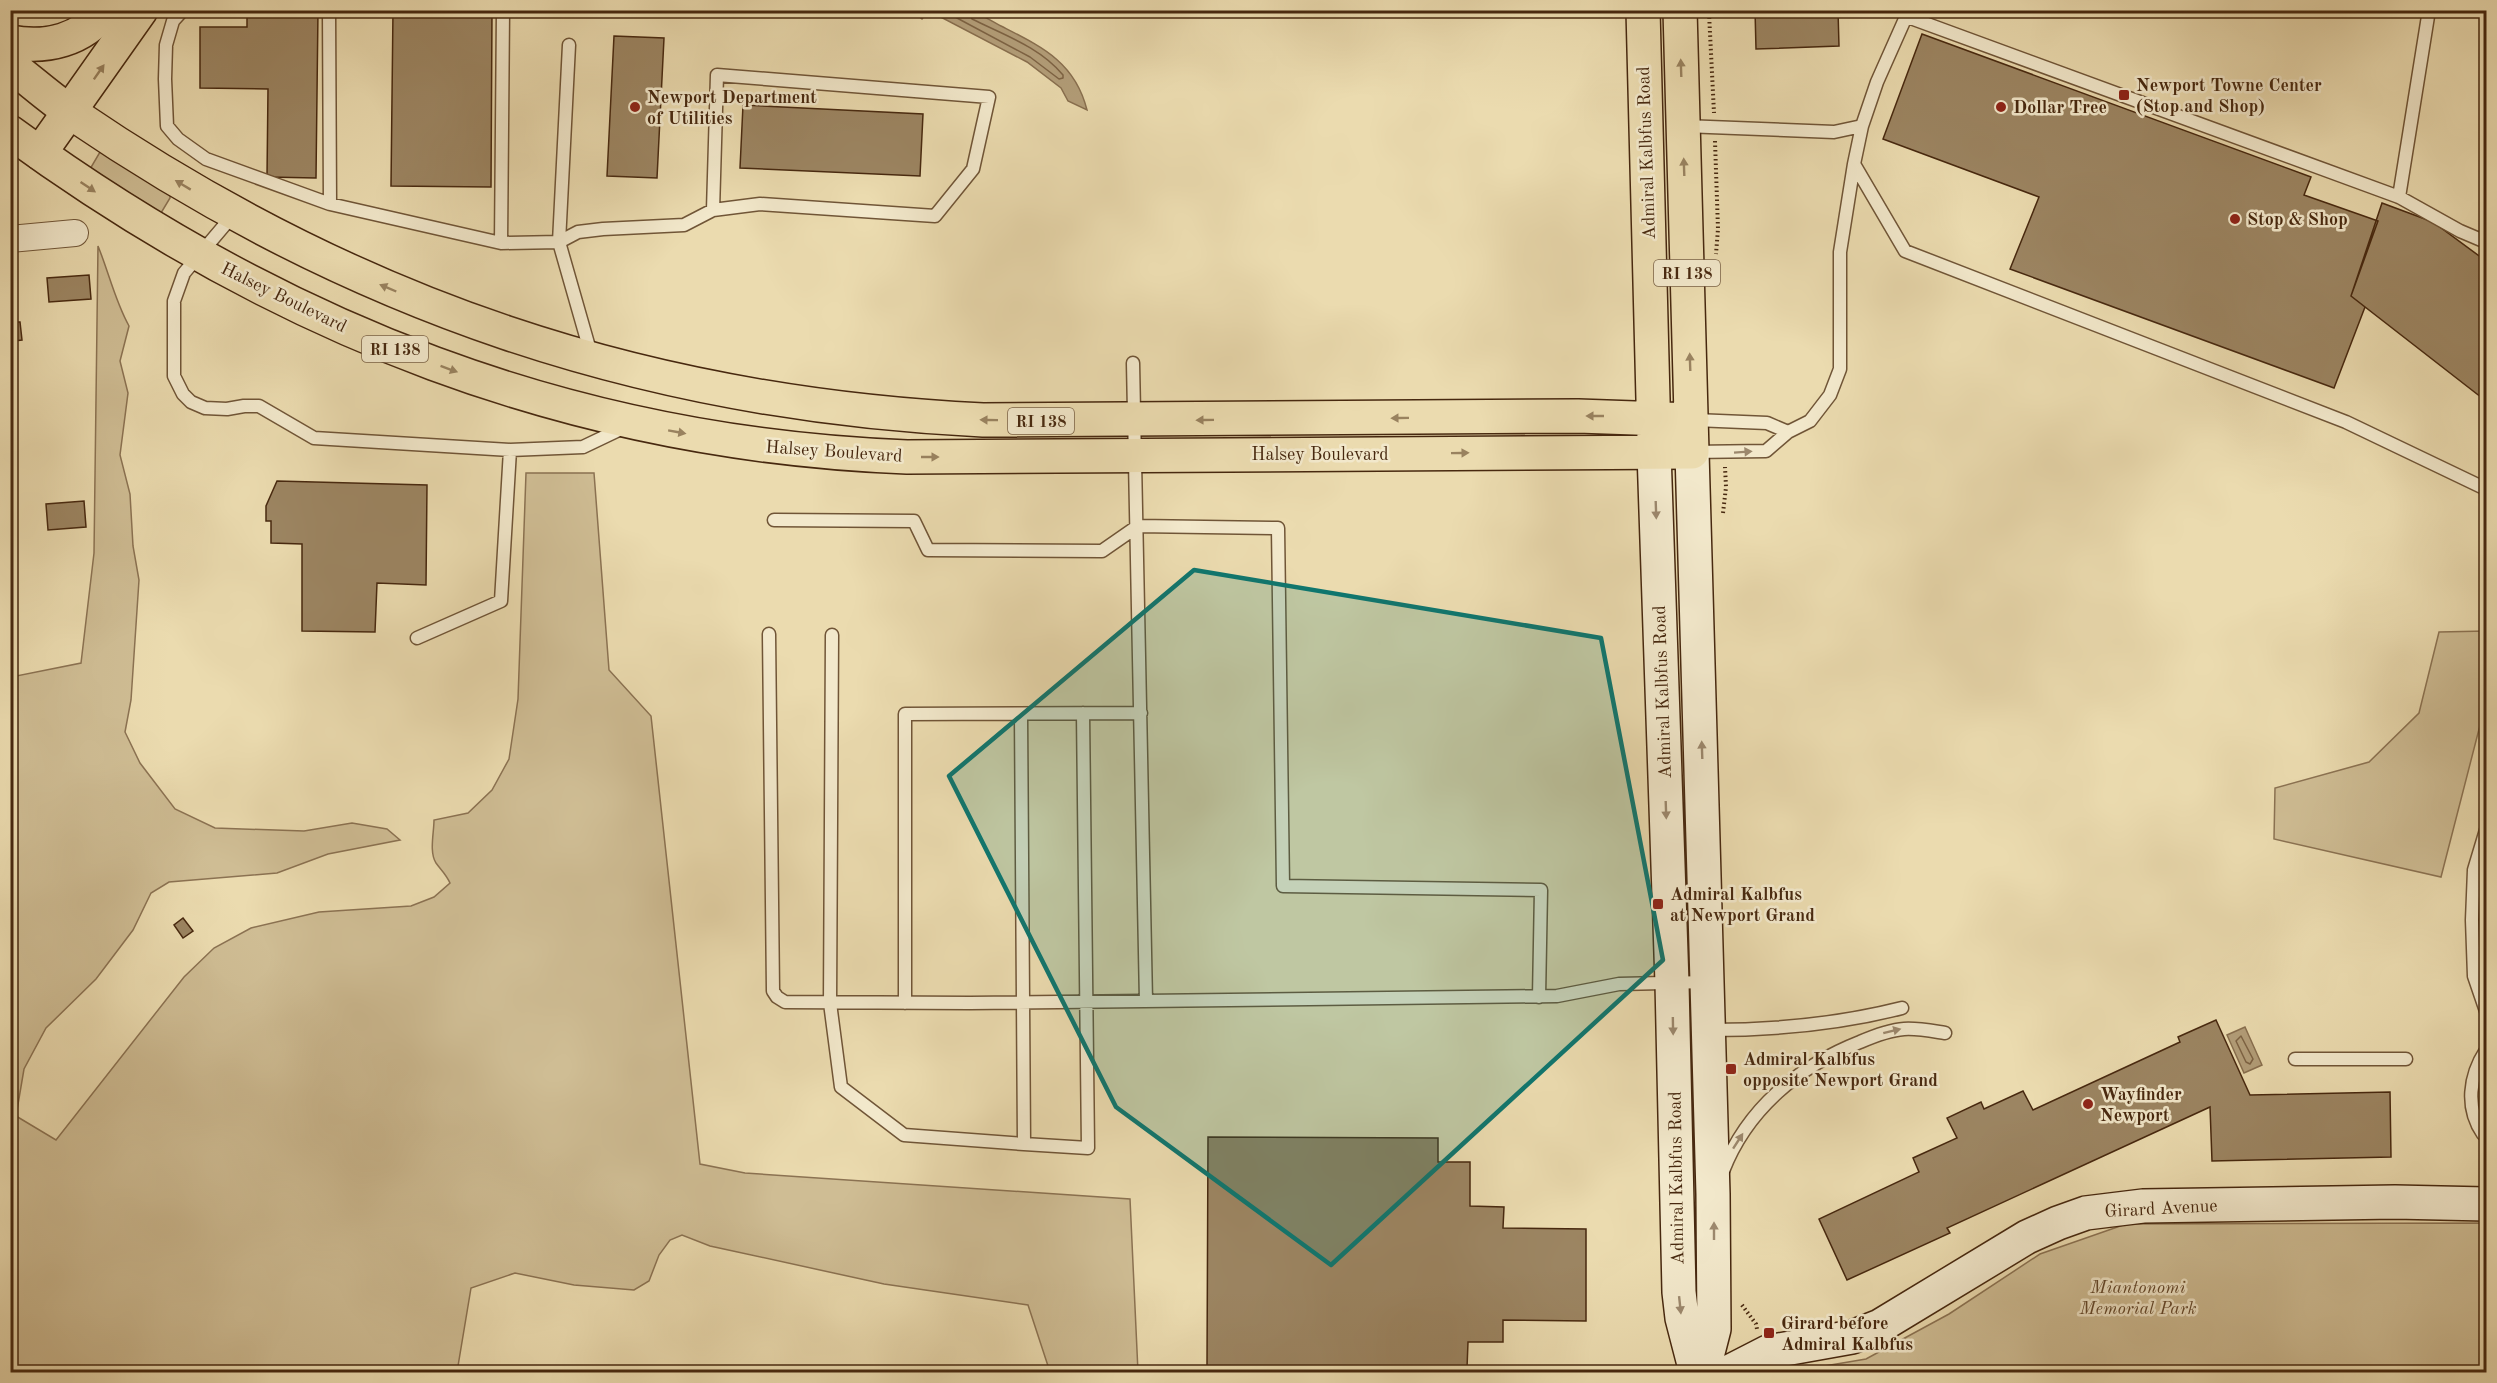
<svg xmlns="http://www.w3.org/2000/svg" width="2497" height="1383" viewBox="0 0 2497 1383" font-family="'Old Standard TT',serif">
<rect width="100%" height="100%" fill="#ebdbaf"/>
<filter id="stains"><feTurbulence type="fractalNoise" baseFrequency=".00333" numOctaves="4"/><feColorMatrix values="0 0 0 0 .2 0 0 0 0 .09 0 0 0 0 .02 0 0 0 .5 -.17"/></filter>
<radialGradient id="worn" r=".72"><stop offset=".6" stop-color="#630" stop-opacity="0"/><stop offset="1" stop-color="#630" stop-opacity=".3"/></radialGradient>
<!-- green -->
<path fill="#cfbd94" stroke="#8b7252" stroke-width="1.5" d="M100,152h3l67,43v3l-9,15 -71,-44z
M98,246c11,27 17,55 31,80l-9,35 8,32 -8,62 10,39 3,52 6,34 -8,120 -6,32 15,31 35,46 40,19 89,3 48,-8 35,6 13,11 -72,14 -51,19 -108,9 -18,11 -18,37 -37,49 -50,49 -22,41 -8,47 40,24 128,-163 30,-29 37,-20 68,-16 92,-6 23,-9 16,-14c-4,-9 -9,-13 -14,-20 -7,-11 -2,-30 -2,-43l34,-7 24,-23 17,-31 9,-60 8,-226h68l15,197 42,46 49,448 45,9 385,26 8,173h-88l-22,-67 -144,-21 -174,-38 -28,-11 -12,5 -11,15 -10,26 -15,9 -60,-5 -59,-12 -44,15 -14,84h-446v-695l70,-14 13,-110z
M2486,631v71l-45,175 -167,-38 1,-51 94,-26 50,-49 20,-81z
M2486,1223v149h-697l77,-13 83,-45 91,-60 86,-30z"/>
<!-- water -->
<path fill="#b39e79" stroke="#886f4f" stroke-width="1.5" d="M912,11c18,-1 38,-3 56,-1 10,2 23,11 33,16 41,21 74,36 86,84l-19,-9 -7,-13 -34,-26 -92,-48h-9l-4,5z
M2245,1027l17,38 -18,8 -17,-38z"/>
<g fill="none" stroke-linecap="round" stroke-linejoin="round">
<!-- shore -->
<path stroke="#7d6344" stroke-width="1.5" d="M942,10l88,47 29,22 4,-1v-3c-23,-28 -59,-40 -91,-56l-4,-9
M2241,1036l12,23 -3,5 -4,-2 -10,-21z"/>
</g>
<!-- building -->
<path fill="#9c8562" stroke="#47280f" stroke-width="1.5" d="M247,10h71l-2,168 -49,-1 1,-88 -68,-1v-61h47z
M393,10h99l-1,177 -100,-1z
M1755,10h83l1,36 -83,3z
M1922,34l389,143 -7,18 74,26 -27,75 14,11 -31,81 -324,-119 29,-72 -156,-58z
M614,36l50,2 -7,140 -50,-2z
M743,105l180,9 -3,62 -180,-8z
M2382,203l51,19 53,39v140l-135,-105z
M89,275l2,24 -42,3 -2,-24z
M13,322h7l2,18 -8,1z
M277,481l150,4 -1,100 -49,-2 -2,49 -73,-1v-87l-31,-1v-22h-5v-15z
M84,501l2,26 -38,3 -2,-26z
M183,918l10,13 -10,7 -9,-13z
M2216,1020l34,75 140,-3 1,65 -179,4 -2,-54 -263,121 3,5 -103,47 -28,-61 100,-47 -6,-14 44,-20 -10,-20 34,-16 3,7 39,-18 10,19 147,-68 -2,-5z
M1208,1137l230,1v24h32v44l34,1 -1,21 83,1v92l-83,-1v22h-35l-1,26 -260,-2z"/>
<g fill="none" stroke-linecap="round" stroke-linejoin="round">
<!-- lane casing -->
<g stroke="#705537" stroke-width="15">
<path id="lane" d="M183,10l-10,11 -7,24 -1,34 2,47 11,13 28,20 124,45 171,39 58,-1 19,-10 25,-3 81,-4 29,-15 47,-6 175,12 38,-47 16,-72 -272,-22 -4,135
M329,10l1,194
M1908,17l491,180 61,34 26,11
M569,45l-10,197 32,112
M1684,126l150,6 28,-6 15,-44 32,-72
M1862,126l-8,38 51,87 441,171 140,67
M2399,197l30,-187
M234,214l-50,59 -10,28v75l9,18 8,8 14,6 22,1 17,-3h15l55,32 196,12 73,-3 44,-21
M501,243l2,-233
M1133,363l13,638
M1695,420l72,3 21,9
M1692,452l74,-1 22,-19 22,-11 20,-26 10,-26v-117l14,-88
M774,520l140,1 14,29 174,1 36,-25 140,2 5,358 258,4 -2,107
M769,634l4,357 4,6 8,5 185,1 587,-7 62,-12 88,-2
M832,635l-2,368 11,84 63,48 120,9 -3,-430
M417,638l84,-37 9,-151
M2486,830l-12,40 -2,50 2,56 12,35
M905,1003v-289l236,-1
M1710,1030c65,0 129,-6 192,-22
M2486,1050c-17,26 -21,58 -3,84l3,1
M2295,1059h111
M1024,1144l64,4 -5,-435
M1723,1171c24,-62 76,-105 137,-129 14,-6 29,-12 44,-13 13,-1 28,2 41,4"/>
</g>
<!-- street casing -->
<g stroke="#705537" stroke-width="28">
<path id="street" d="M10,239l65,-6"/>
</g>
<!-- secondary casing -->
<g stroke="#47280f" stroke-width="36">
<path id="secondary" d="M1654,452l18,531 7,309 3,26 14,54
M1692,452l21,742 1,135 -11,43
M1729,1372l39,-20 84,-15 28,-11 147,-89 31,-14 28,-10 57,-7 252,-4 91,2"/>
</g>
<!-- primary casing -->
<g stroke="#47280f" stroke-width="36">
<path id="primary" d="M40,153l101,-143"/>
</g>
<!-- highway casing -->
<g stroke="#47280f" stroke-width="36">
<path id="highway" d="M1643,10l11,428
M10,42c37,7 72,-2 96,-32
M10,65c21,16 41,34 63,49 280,191 571,290 910,306l595,-4 114,4
M10,132c270,197 561,312 897,325l785,-5 -12,-442"/>
</g>
<!-- path -->
<path stroke="#47280f" stroke-width="4" stroke-dasharray="1.5 3" stroke-linecap="butt" d="M1709,13l5,100
M1715,141l3,88 -2,25
M1723,513l3,-26 -1,-20
M1742,1305l14,19 1,5"/>
<!-- lane -->
<use href="#lane" stroke="#f2e8cb" stroke-width="12"/>
<!-- street -->
<use href="#street" stroke="#f2e8cb" stroke-width="26"/>
<!-- secondary -->
<use href="#secondary" stroke="#f2e8cb" stroke-width="33"/>
<!-- primary -->
<use href="#primary" stroke="#ebdbaf" stroke-width="33"/>
<!-- highway -->
<use href="#highway" stroke="#ebdbaf" stroke-width="33"/>
</g>
<!-- one-way arrows -->
<defs><path id="oneway-solid" d="M-6-.8H1V-3.2L6.5 0L1 3.2V.8H-6Z" transform="scale(1.5)"/></defs>
<g fill="#99825f">
<use href="#oneway-solid" transform="translate(1681 68) rotate(-92)"/>
<use href="#oneway-solid" transform="translate(99 72) rotate(-55)"/>
<use href="#oneway-solid" transform="translate(1684 167) rotate(-92)"/>
<use href="#oneway-solid" transform="translate(183 185) rotate(-149)"/>
<use href="#oneway-solid" transform="translate(88 187) rotate(34)"/>
<use href="#oneway-solid" transform="translate(388 288) rotate(-157)"/>
<use href="#oneway-solid" transform="translate(1690 362) rotate(-92)"/>
<use href="#oneway-solid" transform="translate(449 369) rotate(20)"/>
<use href="#oneway-solid" transform="translate(1595 416) rotate(-180)"/>
<use href="#oneway-solid" transform="translate(1400 418) rotate(179)"/>
<use href="#oneway-solid" transform="translate(989 420) rotate(-179)"/>
<use href="#oneway-solid" transform="translate(1205 420) rotate(179)"/>
<use href="#oneway-solid" transform="translate(677 432) rotate(10)"/>
<use href="#oneway-solid" transform="translate(1460 453) rotate(-1)"/>
<use href="#oneway-solid" transform="translate(930 457)"/>
</g>
<g fill="#9c886d">
<use href="#oneway-solid" transform="translate(1743 452) rotate(-4)"/>
<use href="#oneway-solid" transform="translate(1656 510) rotate(88)"/>
<use href="#oneway-solid" transform="translate(1702 750) rotate(-92)"/>
<use href="#oneway-solid" transform="translate(1666 810) rotate(88)"/>
<use href="#oneway-solid" transform="translate(1673 1026) rotate(89)"/>
<use href="#oneway-solid" transform="translate(1892 1031) rotate(-14)"/>
<use href="#oneway-solid" transform="translate(1738 1141) rotate(-57)"/>
<use href="#oneway-solid" transform="translate(1714 1231) rotate(-90)"/>
<use href="#oneway-solid" transform="translate(1680 1305) rotate(84)"/>
</g>
<!-- marked area -->
<path fill="#0f766e" fill-opacity="0.2" stroke="#0f766e" stroke-width="4.5" stroke-linejoin="round" d="M1194,570l407,68 62,322 -332,305 -215,-158 -167,-331z"/>
<!-- markers -->
<g fill="#8f2418" stroke="#f2e8cb" stroke-width="2">
<rect x="2118" y="89" width="12" height="12" rx="3"/>
<circle cx="635" cy="107" r="6"/>
<circle cx="2001" cy="107" r="6"/>
<circle cx="2235" cy="219" r="6"/>
<rect x="1652" y="898" width="12" height="12" rx="3"/>
<rect x="1725" y="1063" width="12" height="12" rx="3"/>
<circle cx="2088" cy="1104" r="6"/>
<rect x="1763" y="1327" width="12" height="12" rx="3"/>
</g>
<g text-anchor="middle" stroke-width="5" stroke-linejoin="round" paint-order="stroke">
<!-- shield labels -->
<g fill="#f2e8cb" stroke="#7a6247" stroke-width="1.5">
<rect x="1654" y="260" width="66" height="26" rx="4.5"/>
<rect x="362" y="336" width="66" height="26" rx="4.5"/>
<rect x="1008" y="408" width="66" height="26" rx="4.5"/>
</g>
<g font-size="16" font-weight="bold" fill="#47280f">
<text x="1687" y="279">RI 138</text>
<text x="395" y="355">RI 138</text>
<text x="1041" y="427">RI 138</text>
</g>
<!-- poi labels -->
<g font-size="18" font-weight="bold" fill="#47280f" stroke="#f2e8cb" text-anchor="start">
<text x="2136" y="91">Newport Towne Center<tspan x="2136" dy="21">(Stop and Shop)</tspan></text>
<text x="647" y="103">Newport Department<tspan x="647" dy="21">of Utilities</tspan></text>
<text x="2013" y="113">Dollar Tree</text>
<text x="2247" y="225">Stop &amp; Shop</text>
<text x="1670" y="900">Admiral Kalbfus<tspan x="1670" dy="21">at Newport Grand</tspan></text>
<text x="1743" y="1065">Admiral Kalbfus<tspan x="1743" dy="21">opposite Newport Grand</tspan></text>
<text x="2100" y="1100">Wayfinder<tspan x="2100" dy="21">Newport</tspan></text>
<text x="1781" y="1329">Girard before<tspan x="1781" dy="21">Admiral Kalbfus</tspan></text>
</g>
<!-- street labels -->
<g font-size="18" fill="#47280f" stroke="#f2e8cb">
<text transform="translate(1646 153) rotate(-92)" y="6">Admiral Kalbfus Road</text>
<text transform="translate(284 297) rotate(26)" y="6">Halsey Boulevard</text>
<text transform="translate(834 451) rotate(4)" y="6">Halsey Boulevard</text>
<text x="1320" y="460">Halsey Boulevard</text>
<text transform="translate(1662 692) rotate(-92)" y="6">Admiral Kalbfus Road</text>
<text transform="translate(1676 1178) rotate(-91)" y="6">Admiral Kalbfus Road</text>
<text transform="translate(2161 1208) rotate(-3)" y="6">Girard Avenue</text>
</g>
<!-- park labels -->
<g font-size="18" font-style="italic" fill="#62462a" stroke="#f2e8cb">
<text x="2138" y="1293">Miantonomi<tspan x="2138" dy="21">Memorial Park</tspan></text>
</g>
</g>
<!-- margin -->
<rect width="2497" height="1383" fill="none" stroke="#ebdbaf" stroke-width="36"/>
<rect x="12" y="12" width="2473" height="1359" fill="none" stroke="#47280f" stroke-width="3"/>
<rect x="18" y="18" width="2461" height="1347" fill="none" stroke="#47280f" stroke-width="1.5"/>
<rect width="100%" height="100%" filter="url(#stains)"/>
<rect width="100%" height="100%" fill="url(#worn)"/>
</svg>
